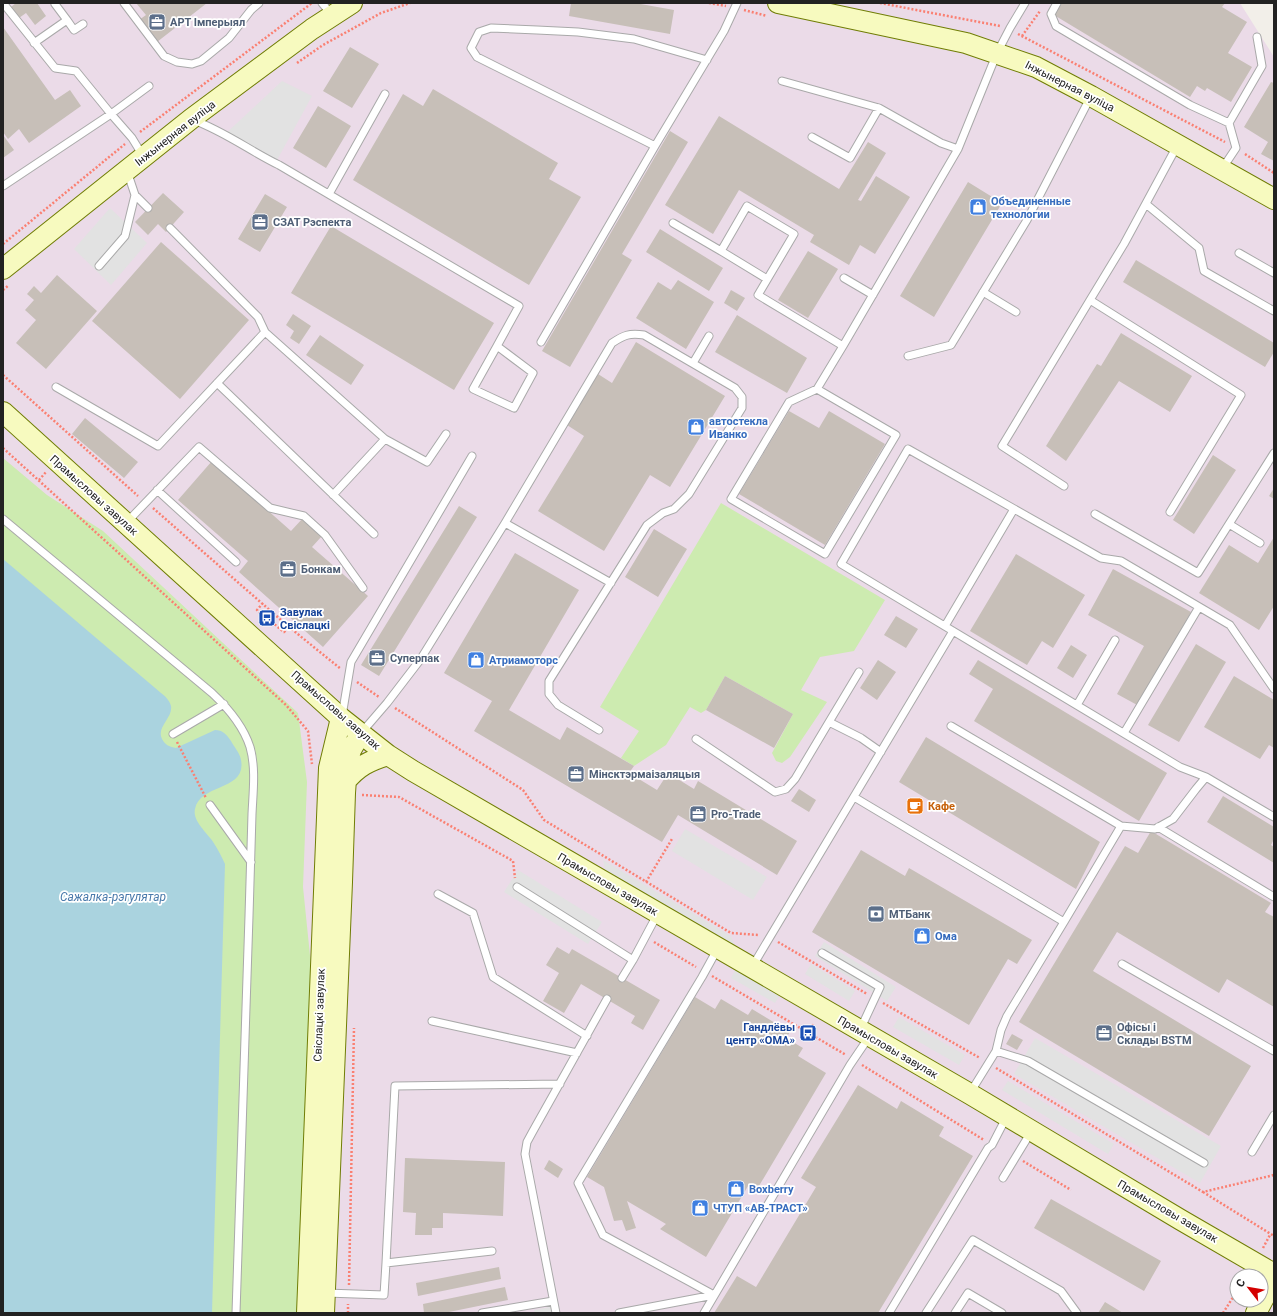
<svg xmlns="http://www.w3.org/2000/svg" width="1277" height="1316" viewBox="0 0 1277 1316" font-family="Roboto,sans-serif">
<rect width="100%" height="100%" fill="#f2efe9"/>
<!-- industrial -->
<path fill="#ebdbe8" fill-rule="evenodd" d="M3,3h1237l34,54v1256h-1271zM1237,1276h24v24h-24z"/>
<!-- grass -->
<path fill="#cdebb0" d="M3,458l44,37 56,36 195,182 9,69 -4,105 9,88 -12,338h-297z
M721,503l164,97 -31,51 -34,6 -19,33 26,12 -37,55 -8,6 -6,-2 -4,-8 21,-39 -68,-38 -19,34 -5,3 -11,-6 -24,38 -32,21 -13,-8 18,-27 -39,-24z"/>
<!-- parking -->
<path fill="#e2e2e2" d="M282,81l30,15 -36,66 -55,-24z
M110,208l37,35 -36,42 -37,-36z
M685,829l82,48 -14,23 -81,-49z
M603,860l128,76 4,11 -129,-74z
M518,870l84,52 -14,22 -84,-52z
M824,942l72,45 -9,14 -72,-45z
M811,964l44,27 -6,10 -44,-27z
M737,966l44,27 -6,10 -44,-25z
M899,1017l66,38 -6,10 -66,-38z
M1035,1038l186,108 -21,37 -186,-109z
M1008,1081l106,63 -6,10 -106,-64z
M555,1306l2,7h-22l-1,-3z"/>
<!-- water -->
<path fill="#aad3df" d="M3,559l158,134c4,3 9,8 10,13 2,12 -15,21 -9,33 3,6 8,8 14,9l39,-18c8,0 11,4 16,11 3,6 9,12 10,19 6,31 -41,23 -46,49 -3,13 14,25 20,36 4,6 7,13 10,19l-13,449h-209z"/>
<!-- building -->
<path fill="#c7bfb8" d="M16,3h21l9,13 -11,9 -9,-12 -7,5 -8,-11z
M136,3h71l-50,39 -18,-22 7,-5z
M571,3h64l39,7 -4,24 -101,-18z
M1061,3h164l-3,4 25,15 -19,31 24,14 -21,35 -24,-14 -2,3 -8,-5 -7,11 -136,-82z
M3,27l52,73 15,-10 11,16 -52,37 -10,-14 -11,10 -5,-7z
M350,47l29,17 -27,44 -29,-17z
M1271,82l3,1v78l-13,-7 7,-12 -24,-15z
M433,89l125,74 -9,16 32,18 -52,88 -176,-105 50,-86 20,12z
M318,106l33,20 -25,42 -33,-20z
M719,116l120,73 29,-47 18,11 -28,47 3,1 15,-25 34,21 -35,57 -15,-9 -11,20 -39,-23 4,-7 -75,-45 -26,44 -48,-29z
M670,131l18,11 -66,112 10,6 -62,107 -28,-16z
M3,135l11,15 -11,8z
M968,182l34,21 -68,114 -34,-21z
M163,193l21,19 -18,20 -8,-8 -10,11 -13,-13z
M265,194l22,13 -27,45 -22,-13z
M331,226l163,97 -40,67 -163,-97z
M660,229l63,39 -14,23 -63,-39z
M161,242l88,78 -69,79 -88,-78z
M808,251l30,18 -30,49 -30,-18z
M1136,260l138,83v9l-9,15 -142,-85z
M57,275l40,36 -51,58 -30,-26 20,-23 -11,-10 9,-10 -7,-6 7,-8 7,7z
M678,280l36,22 -28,47 -50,-31 22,-36 13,8z
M731,290l14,8 -8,13 -13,-8z
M293,314l18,12 -12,18 -9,-6 4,-7 -8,-6z
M737,315l70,43 -20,35 -72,-41z
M1121,333l71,43 -22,36 -51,-31 -53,80 -20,-15 51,-82 4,2z
M320,335l44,30 -13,20 -45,-30z
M636,342l89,54 -55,91 -20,-12 -46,76 -66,-40 46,-75 -17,-11 31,-51 14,9z
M789,411l30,17 10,-17 56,33 -60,101 -86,-51z
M85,418l53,44 -14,16 -52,-44z
M1213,455l23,15 -42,64 -21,-14z
M212,461l79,70 12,-13 19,18 -10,11 56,49 -45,51 -84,-75 9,-11 -70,-61z
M1274,488v11l-5,-3z
M459,506l18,11 -98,159 -18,-11z
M654,529l33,20 -29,48 -33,-20z
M1274,537v69l-15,24 -60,-37 30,-48 29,18z
M515,553l64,37 -70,120 51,30 7,-13 67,39 -5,7 28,17 11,-17 26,16 4,-8 99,60 -20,34 -99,-60 -16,27 -188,-111 18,-30 -48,-28z
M1016,554l69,41 -32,53 -11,-7 -15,24 -57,-34z
M1113,569l78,43 -52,94 -22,-12 27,-48 -56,-31z
M896,616l22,13 -12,19 -22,-13z
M1196,644l30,18 -47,80 -31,-17z
M1071,645l16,10 -14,23 -16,-10z
M878,660l18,12 -19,28 -17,-12z
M978,660l189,113 -28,48 -165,-100 19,-32 -24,-15z
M725,676l68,38 -19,34 -68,-38z
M1234,676l40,24v48l-5,-3 -9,14 -56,-32z
M926,737l174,105 -24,47 -177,-107z
M799,789l17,11 -7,12 -18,-11z
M1223,796l51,31v12l-3,6 3,2v16l-67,-41z
M1151,831l120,72 -6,9 9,5v90l-47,-28 -8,14 -102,-61 -24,39 158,95 -42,70 -190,-114 106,-176 13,7z
M861,850l44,26 4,-8 123,72 -15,24 -9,-5 -39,66 -157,-93z
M557,947l12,7 3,-5 88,51 -17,30 -12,-7 4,-7 -54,-32 -17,29 -21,-12 16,-28 -13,-8z
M695,997l20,12 6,-10 27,16 4,-6 38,23 -4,6 17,10 -5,8 28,17 -70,118 -8,-5 -42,71 -46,-28 6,-5 -39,-23 9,27 -10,3 -4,-11 -8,1 -10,-34 -17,-10z
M1012,1034l11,6 -6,10 -11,-6z
M858,1085l39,24 4,-8 43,26 -5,9 34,20 -95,157h-164l23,-37 19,11 60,-100 -15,-9z
M405,1158l100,4 -2,54 -60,-3v15h-11v7h-17l1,-22 -13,-1z
M549,1160l14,9 -5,9 -14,-9z
M1051,1199l110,62 -17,30 -110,-63z
M499,1267l2,12 -83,17 -2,-13z
M505,1287l3,13 -64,13h-20l-1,-9z
M1105,1302l18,11h-25z"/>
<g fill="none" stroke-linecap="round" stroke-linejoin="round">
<!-- lane casing -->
<g stroke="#a9a9a9" stroke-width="9">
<path id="lane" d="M3,3l52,65 21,3 35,43 38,-28
M124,3l40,53 13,6 15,2 9,-3 28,-23 22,-28 8,-7
M322,3l10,12
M1057,3l-6,11 5,12 134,79 39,18
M67,20l7,10 9,-6
M34,43l33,-23 -12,-16 1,-1
M707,60l-73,-21 -56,-7 -41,-2 -46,-2 -12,4 -8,16 6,9 178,89 69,-115 13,-28
M782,81l97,27 62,35 17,6
M193,120c31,11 57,31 86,45l240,141 -22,40 36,27 -19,35 -41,-19 24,-43
M812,137l38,21 29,-50
M1222,169l14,-21 -7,-25 33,-57 -5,-29
M127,171l8,24 13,13
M3,186l108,-72 21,24 11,18
M329,194l56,-100
M1146,204l53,44 5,23 70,40
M673,223l48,28
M1239,253l35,20
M99,266l26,-30 10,-41
M844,278l29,17
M767,279l-46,-28 26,-45 47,28 -36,61 85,51 115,-197 39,-96 13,-25 15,-25
M983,292l33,20
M265,332l120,107 -52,56
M541,342l114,-196
M908,356l43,-11 76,-125 63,-122
M693,363l16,-27
M217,383l157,151
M56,387l102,59 107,-114 -7,-15 -88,-89
M817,389l79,46 -71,119 -94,-55 58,-97 28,-13 26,-43
M385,439l42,23 19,-28
M1064,486l-62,-40 88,-146
M157,490l79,72
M1170,512l71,-117 -151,-95 34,-56 53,-98
M1095,514l103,59 76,-120
M3,519l209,174c16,15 31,32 38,54 6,21 3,45 2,67 -1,34 -2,68 -3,102 -4,132 -9,265 -13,397
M127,522l72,-75 71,61 34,8 21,19 38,53
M505,523l106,60
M1229,524l31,19
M945,626l69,-117
M1077,705l38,-65
M342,716l9,-54 121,-206
M829,722l30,-50
M951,726l170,100 34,3 18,-10 23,-30 10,-12 68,40
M362,732l25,-29 33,-43 85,-137 107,-180c12,-8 17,-10 32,-8l91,53 7,9v11l-53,86 -15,15 -11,4 -16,12 -98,156v13l9,11 41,25
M1124,733l75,-126
M173,734l51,-30
M696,739l79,53 11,-3 9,-10 34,-57 32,16 20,14
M1206,777l-26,-10 -339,-203 67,-115 193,109 20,3 109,64 44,64
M854,797l210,125 -57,94 -6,14 -5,21 -26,42
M210,805l41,57
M1158,827l116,70
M517,887l116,73 25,-47
M438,894l35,19 20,64 94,59
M1064,922l57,-96
M822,953l58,34 -20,43
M1122,964l152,87
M752,967l201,-336
M622,978l11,-18
M432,1021l145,32
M996,1051l32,10 176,102
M1252,1152l22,-37
M1003,1178l28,-46
M492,1251l-106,12 9,-177 165,-2
M326,1293l58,2 2,-32
M482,1313l71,-12
M556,1313l-31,-159 2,-12 6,-11 74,-132
M619,1313l95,-18 -111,-60 -25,-52 124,-206 16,-29
M704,1313l146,-248 19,-28
M889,1313l99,-165 4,-3 14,-27
M926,1313l47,-73 88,51 16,22
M955,1313l13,-20 34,20"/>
</g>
<!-- secondary casing -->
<g stroke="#707d05" stroke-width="22">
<path id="secondary" d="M778,3l188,40 70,24 55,29 183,103
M3,269l188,-150 121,-90 40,-26
M3,412l338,306 47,37 25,16 557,323 211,126 93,54
M345,782c13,-16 24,-21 43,-27
M307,1313l22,-545 12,-50
M324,1313l18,-431 3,-89 2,-28 4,-15 10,-17
M1256,1313l18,-34"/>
</g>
<!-- path -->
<path stroke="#fa8072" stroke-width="2.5" stroke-dasharray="2 2" stroke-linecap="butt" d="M709,3l17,3
M880,3l120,23
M744,10l23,6
M1018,34l207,108
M1022,36l18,-25
M297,63l26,-18 58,-32 29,-10
M140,132l172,-129
M1245,154l29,19
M3,244l122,-100
M3,290l6,-5
M3,375l135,121
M3,448l283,257 22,26 4,33
M39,480l7,-8
M153,508l136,119 52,42
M263,603l-6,7 27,22 5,-5
M357,682l22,15
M395,708l128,82 21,30 187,113 28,2
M177,742l29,56
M362,795l37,2 114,64 2,17
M646,882l26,-43
M654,942l42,25
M778,942l89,52
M712,976l134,79
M883,1003l97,55
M808,1033l6,-10
M862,1065l122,75
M996,1068l207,124 71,-17
M1023,1161l48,29
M1203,1192l71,44
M1263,1248l7,-13
M349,1285l5,-257
M348,1313v-9
M1223,1313l14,-22"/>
<!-- lane -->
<use href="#lane" stroke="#fff" stroke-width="7"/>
<!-- secondary -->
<use href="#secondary" stroke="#f7fabf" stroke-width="20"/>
</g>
<!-- icons -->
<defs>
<g id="office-square" transform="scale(0.9)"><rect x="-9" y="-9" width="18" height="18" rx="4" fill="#5c6f8a" stroke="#fff"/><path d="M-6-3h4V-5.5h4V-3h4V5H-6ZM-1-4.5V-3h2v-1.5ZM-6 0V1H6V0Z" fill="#fff"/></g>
<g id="shop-square" transform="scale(0.9)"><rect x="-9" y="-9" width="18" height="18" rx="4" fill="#3f7fe0" stroke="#fff"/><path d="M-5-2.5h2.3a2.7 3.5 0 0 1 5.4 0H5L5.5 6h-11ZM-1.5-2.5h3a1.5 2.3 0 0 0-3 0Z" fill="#fff"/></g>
<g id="bus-square" transform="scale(0.9)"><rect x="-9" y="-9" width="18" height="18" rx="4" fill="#1a4fb4" stroke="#fff"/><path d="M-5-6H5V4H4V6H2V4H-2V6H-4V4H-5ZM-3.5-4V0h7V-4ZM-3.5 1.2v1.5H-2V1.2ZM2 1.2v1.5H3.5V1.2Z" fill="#fff"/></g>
<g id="cafe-square" transform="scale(0.9)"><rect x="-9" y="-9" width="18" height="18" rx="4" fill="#e8710a" stroke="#fff"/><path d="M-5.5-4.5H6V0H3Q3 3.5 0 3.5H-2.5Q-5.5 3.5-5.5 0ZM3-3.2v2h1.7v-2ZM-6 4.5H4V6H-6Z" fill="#fff"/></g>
<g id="bank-square" transform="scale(0.9)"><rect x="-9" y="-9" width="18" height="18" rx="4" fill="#5c6f8a" stroke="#fff"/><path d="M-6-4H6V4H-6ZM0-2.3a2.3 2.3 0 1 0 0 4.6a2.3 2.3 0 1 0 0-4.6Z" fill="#fff"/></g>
</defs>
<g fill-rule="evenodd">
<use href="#office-square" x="157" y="22"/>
<use href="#shop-square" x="978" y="207"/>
<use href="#office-square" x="260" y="222"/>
<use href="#shop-square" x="696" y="427"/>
<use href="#office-square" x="288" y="569"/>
<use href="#bus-square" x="267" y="618"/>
<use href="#office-square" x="377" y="658"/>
<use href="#shop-square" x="476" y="660"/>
<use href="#office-square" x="576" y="774"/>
<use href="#cafe-square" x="915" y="806"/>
<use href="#office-square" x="698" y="814"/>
<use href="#bank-square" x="876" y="914"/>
<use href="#shop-square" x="922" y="936"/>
<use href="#bus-square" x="808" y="1033"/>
<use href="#office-square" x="1104" y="1033"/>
<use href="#shop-square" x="736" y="1189"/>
<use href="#shop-square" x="700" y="1208"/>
</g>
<g text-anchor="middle" stroke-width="3.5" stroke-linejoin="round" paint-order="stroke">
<!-- service labels -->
<g font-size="11" font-weight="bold" fill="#4e5e75" stroke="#fff" text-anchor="start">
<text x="170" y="26">АРТ Імперыял</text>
<text x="273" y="226">СЗАТ Рэспекта</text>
<text x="301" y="573">Бонкам</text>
<text x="390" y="662">Суперпак</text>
<text x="589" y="778">Мінсктэрмаізаляцыя</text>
<text x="711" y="818">Pro-Trade</text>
<text x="889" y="918">МТБанк</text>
<text x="1117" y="1031">Офісы і<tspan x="1117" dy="13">Склады BSTM</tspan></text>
</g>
<!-- street labels -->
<g font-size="11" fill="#222" stroke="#fff">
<text transform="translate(1070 86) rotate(27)" y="4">Інжынерная вуліца</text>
<text transform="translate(175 133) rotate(-38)" y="4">Інжынерная вуліца</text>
<text transform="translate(94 495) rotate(42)" y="4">Прамысловы завулак</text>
<text transform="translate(336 710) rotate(41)" y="4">Прамысловы завулак</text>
<text transform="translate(608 884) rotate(30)" y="4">Прамысловы завулак</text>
<text transform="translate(319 1015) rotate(-88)" y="4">Свіслацкі завулак</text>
<text transform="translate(888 1047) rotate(30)" y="4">Прамысловы завулак</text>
<text transform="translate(1168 1211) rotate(30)" y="4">Прамысловы завулак</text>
</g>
<!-- shop labels -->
<g font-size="11" font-weight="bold" fill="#366cbe" stroke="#fff" text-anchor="start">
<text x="991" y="205">Объединенные<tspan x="991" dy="13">технологии</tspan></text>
<text x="709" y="425">автостекла<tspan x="709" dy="13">Иванко</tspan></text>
<text x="489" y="664">Атриамоторс</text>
<text x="935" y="940">Ома</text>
<text x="749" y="1193">Boxberry</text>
<text x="713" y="1212">ЧТУП «АВ-ТРАСТ»</text>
</g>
<!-- transit labels -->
<g font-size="11" font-weight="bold" fill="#164399" stroke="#fff" text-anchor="start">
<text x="280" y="616">Завулак<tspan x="280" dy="13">Свіслацкі</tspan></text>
<text x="795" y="1031" text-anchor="end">Гандлёвы<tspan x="795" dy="13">центр «ОМА»</tspan></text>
</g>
<!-- food labels -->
<g font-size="11" font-weight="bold" fill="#c56008" stroke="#fff" text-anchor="start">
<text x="928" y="810">Кафе</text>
</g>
<!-- water labels -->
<g font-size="12" font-style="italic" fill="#4a7aab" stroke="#fff">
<text x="113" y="901">Сажалка-рэгулятар</text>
</g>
</g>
<!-- border -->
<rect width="1277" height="1316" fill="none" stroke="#222222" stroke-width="8"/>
<!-- north arrow -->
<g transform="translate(1249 1288) rotate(301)"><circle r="19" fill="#ffffff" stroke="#a7a7a7"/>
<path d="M0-3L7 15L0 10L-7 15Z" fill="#d40000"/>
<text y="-6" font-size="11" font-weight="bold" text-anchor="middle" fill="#222222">С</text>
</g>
</svg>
